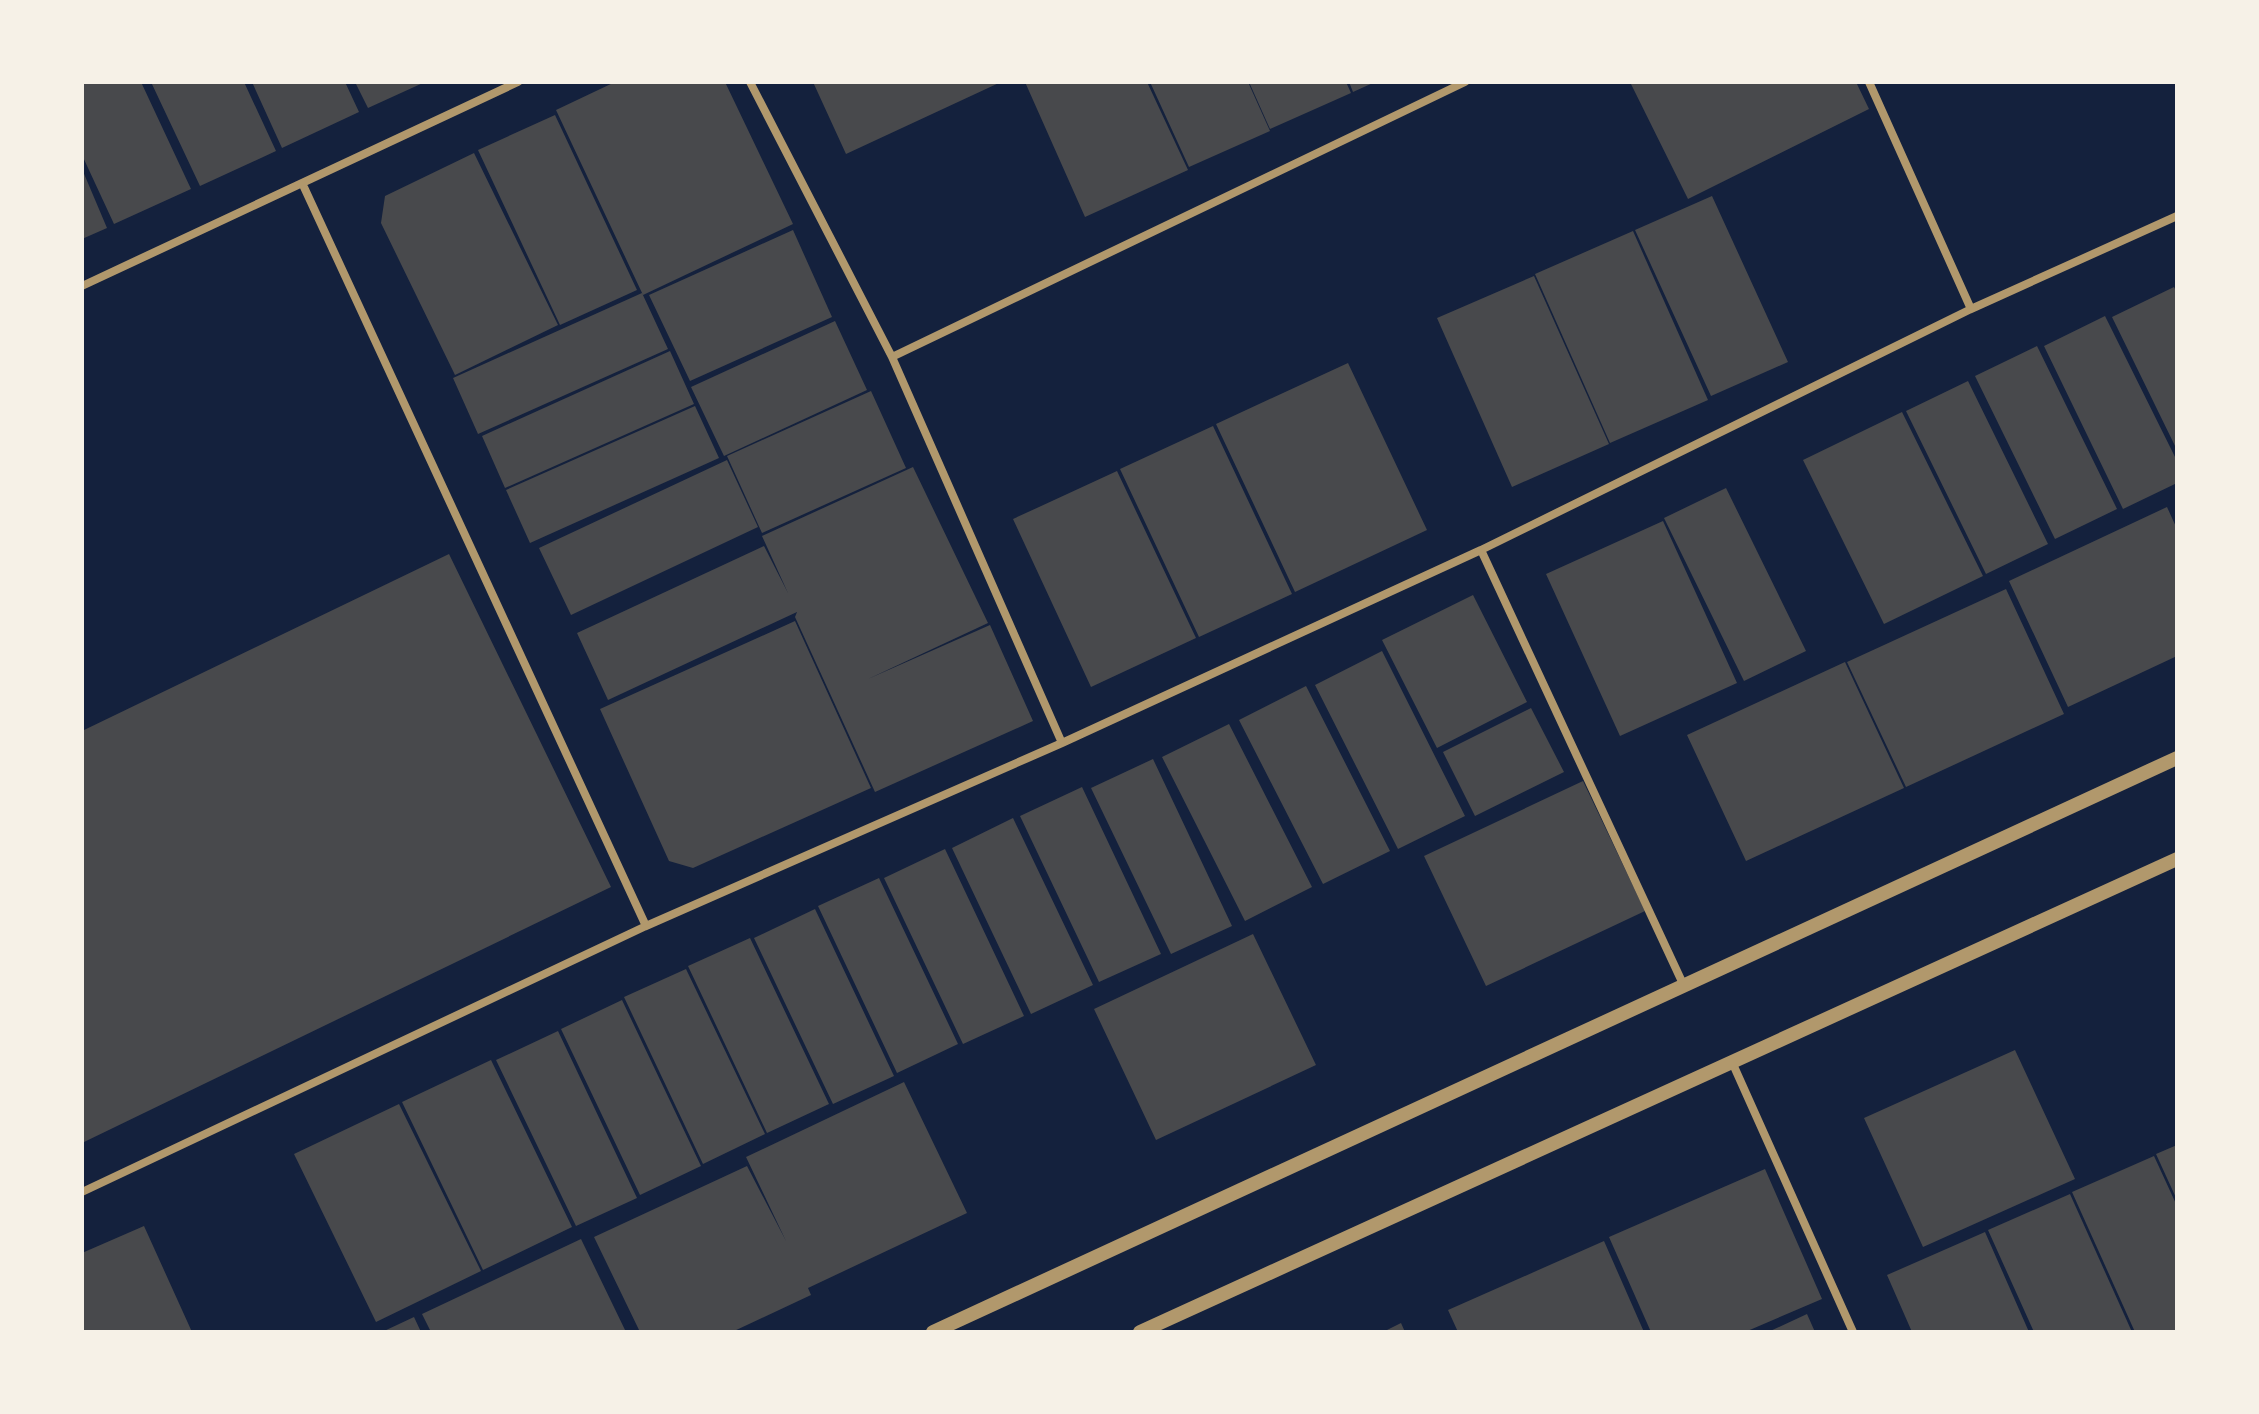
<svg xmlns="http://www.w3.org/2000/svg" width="2259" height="1414" viewBox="0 0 2259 1414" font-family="'PT Serif',serif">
<rect width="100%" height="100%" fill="#14213d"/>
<!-- building -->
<path fill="#48494c" d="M82,82h59l50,107 -77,35 -32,-69z
M151,82h93l32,69 -76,35z
M252,82h93l14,30 -77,36z
M355,82h70l-57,26z
M615,82h110l68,142 -150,71 -87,-185z
M813,82h188l-155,72z
M1025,82h122l41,88 -103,47z
M1150,82h98l22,49 -81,36z
M1249,82h97l5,11 -81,36z
M1349,82h26l-22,10z
M1630,82h226l13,27 -181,90z
M555,115l82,175 -77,35 -82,-175z
M474,153l84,172 -103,50 -74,-152 4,-27z
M82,169l25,59 -25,11z
M1712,196l76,166 -77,34 -76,-166z
M793,230l39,87 -142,64 -41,-86z
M1633,231l75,169 -98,43 -75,-169z
M1534,276l75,168 -97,43 -75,-169z
M2174,287l3,6v157l-65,-133z
M642,293l26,56 -190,85 -25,-56z
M2105,316l72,145v22l-54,26 -79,-163z
M835,321l32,69 -143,66 -33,-69z
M2037,346l80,163 -62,30 -80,-163z
M670,351l24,53 -189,84 -23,-52z
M1348,363l79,167 -132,62 -79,-168z
M1968,381l80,163 -62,30 -80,-163z
M871,391l35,77 -144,65 -35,-77z
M695,406l24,52 -189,85 -24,-53z
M1902,412l81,164 -99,48 -81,-164z
M1213,426l79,168 -93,43 -79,-168z
M727,460l31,67 -187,88 -32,-67z
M913,467l75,156 -120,56 122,-54 43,96 -158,71 -80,-175 2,-5 -189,88 -31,-67 187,-87 24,47 -26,-57z
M1117,471l79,167 -105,49 -78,-168z
M1726,488l80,163 -62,30 -80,-163z
M2167,507l10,22v127l-109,51 -59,-126z
M1663,521l74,162 -117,53 -74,-162z
M449,554l162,333 -529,256v-412z
M2006,589l58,125 -158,73 -59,-125z
M1473,595l54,107 -90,46 -55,-108z
M795,621l76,167 -178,80 -24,-7 -69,-152z
M1382,651l83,165 -67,33 -83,-164z
M1845,662l59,126 -158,73 -59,-126z
M1306,686l84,165 -67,33 -84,-164z
M1531,708l33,64 -89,44 -32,-64z
M1229,724l83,163 -67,34 -83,-164z
M1153,759l79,167 -61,28 -80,-166z
M1583,781l62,130 -159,75 -62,-130z
M1082,787l79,167 -62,28 -79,-166z
M1013,818l80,167 -62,29 -79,-166z
M945,849l79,167 -61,28 -79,-166z
M879,878l79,166 -61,29 -79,-167z
M815,909l79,167 -61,28 -79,-166z
M1253,934l63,131 -160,75 -62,-131z
M750,938l79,166 -62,29 -79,-167z
M686,969l79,165 -62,30 -79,-167z
M622,1000l79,166 -61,29 -79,-166z
M558,1031l79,167 -61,28 -80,-166z
M2015,1050l60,129 -152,68 -59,-129z
M491,1060l81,167 -89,43 -81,-168z
M904,1082l63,131 -159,75 3,7 -79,37h-92l-46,-95 153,-71 39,75 -40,-84z
M399,1104l82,167 -105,51 -82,-168z
M2177,1145v55l-21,-46z
M2154,1156l23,50v126h-42l-63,-140z
M1765,1169l57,130 -77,33h-94l-42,-95z
M2070,1194l62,138h-98l-46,-102z
M144,1226l48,106h-110v-79z
M1985,1232l44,100h-117l-25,-57z
M581,1239l45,93h-195l-9,-18z
M1604,1241l40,91h-186l-10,-22z
M1807,1314l8,18h-47z
M414,1317l7,15h-39z
M1401,1323l4,9h-22z"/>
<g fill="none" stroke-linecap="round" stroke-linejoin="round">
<!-- minor -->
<path stroke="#b1986c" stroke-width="8" d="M750,82l142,275 170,386
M1869,82l102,227
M303,185l343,741
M82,286l436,-204
M892,357l573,-275
M1481,550l203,436
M1732,1062l121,270
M82,1192l564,-266 416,-183 419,-193 490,-241 206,-93"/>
<!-- tertiary -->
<path stroke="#b1986c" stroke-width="14" d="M933,1332l1244,-574
M1140,1332l1037,-473"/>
</g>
<!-- border -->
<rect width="2259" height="1414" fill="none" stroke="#f6f1e7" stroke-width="168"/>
</svg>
